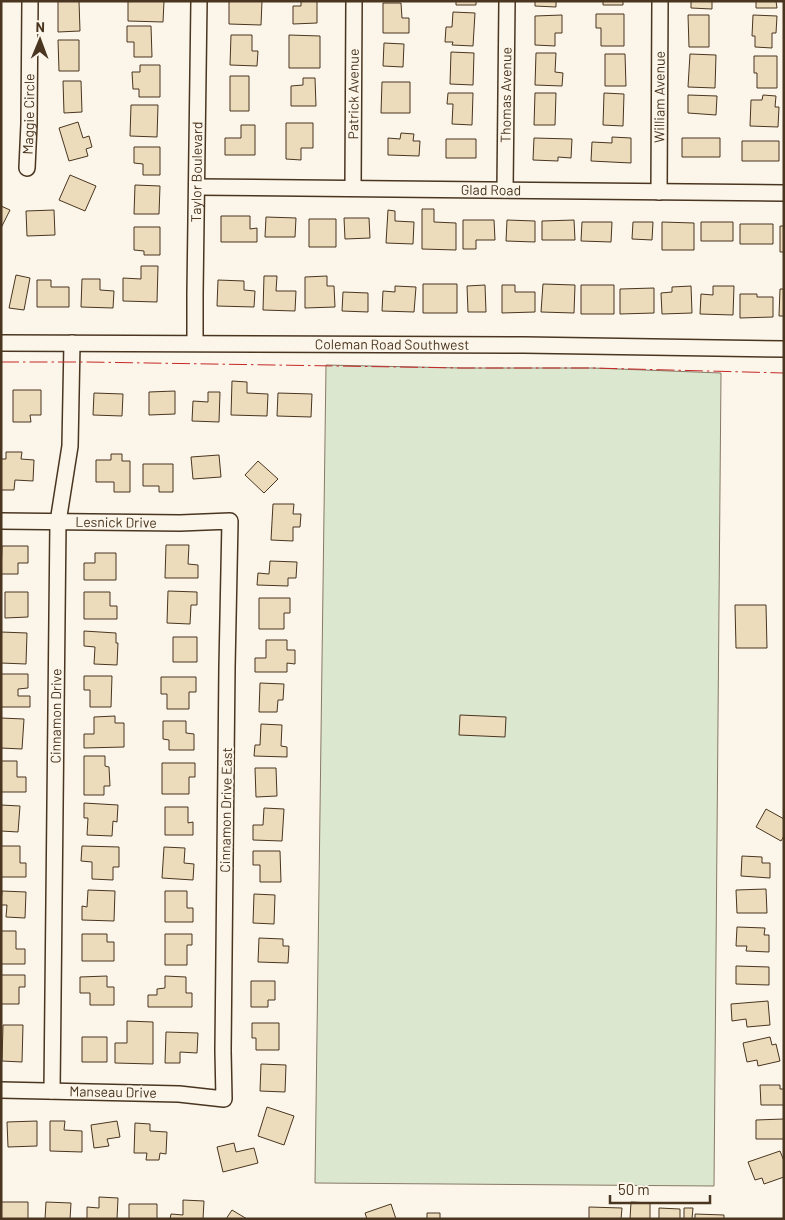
<svg xmlns="http://www.w3.org/2000/svg" width="785" height="1220" viewBox="0 0 785 1220" font-family="Barlow,sans-serif">
<rect width="100%" height="100%" fill="#fbf6e9"/>
<!-- green -->
<path fill="#dce7d0" stroke="#887966" d="M326,365l135,3h132l128,5 -7,813 -399,-3z"/>
<!-- building -->
<path fill="#ecdcbc" stroke="#4a3520" d="M58,1h21l1,30 -22,1z
M128,1h36l-1,21 -35,-1z
M229,1h33l-1,24 -32,-1z
M301,1h16v22l-24,1v-18h8z
M456,1h20v4h-20z
M535,1h21v6l-21,-1z
M603,1h20v4h-20z
M691,1h21v8l-21,-1z
M756,1h20l1,7h-21z
M383,3h18l1,15h7v15h-26z
M453,12l22,1 -2,33 -21,-1 1,-3h-8l1,-15h6z
M596,14h28v32h-23v-18h-5z
M562,15v18h-7v13l-20,-1v-29z
M688,15h21v32h-20z
M753,15l24,1 -1,17h-4v15l-17,-1v-11h-3z
M127,26h24l1,31h-18v-15h-7z
M231,35h21v16h6l-1,15 -27,-1z
M289,35l31,1v32h-31z
M58,40h21v31h-20z
M384,43l20,1 -1,23 -20,-1z
M451,52l23,1 -1,32 -23,-1z
M536,53h20l-1,19 8,1 -1,13 -27,-1z
M605,54h20l1,32h-21z
M690,54l26,1 -1,33 -27,-1z
M754,56h23v32h-20v-15h-3z
M140,65h20v32h-21v-8h-6l-1,-17h8z
M230,76h19v35h-19z
M303,78h12l1,28h-25v-20l12,-1z
M63,81h18l1,31 -18,1z
M382,82h28v31h-29z
M448,93h25l-1,32 -20,-1 1,-20h-6z
M535,93h21l-1,32h-21z
M604,93l20,1 -1,32 -20,-1z
M688,95l29,1 -1,19 -28,-2z
M763,95l13,1 -1,11h4l-1,20 -28,-1 1,-26h11z
M131,105h27l-1,32 -27,-1z
M78,122l5,16 6,-2 3,11 -6,2 2,7 -19,5 -10,-33z
M286,123h27v25h-12v12l-15,-1z
M241,125h14v30h-30v-17h16z
M401,133l13,1 -1,7h7l-1,15 -31,-1v-17l12,1z
M612,137l19,1v25l-40,-2 1,-19 20,1z
M534,138l38,1 -1,19 -13,-1v4l-25,-1z
M682,138h38v19h-38z
M446,139h30v19h-30z
M742,141h37v20h-37z
M134,147h26v28h-17v-11l-9,-1z
M70,175l26,11 -11,25 -26,-11z
M135,185l25,1 -1,28h-25z
M1,206l9,4 -9,18z
M422,209h12v13l22,1v27l-34,-1z
M54,210l1,25 -28,1 -1,-25z
M388,210l7,1v10l19,1 -1,22 -27,-1z
M221,216h29v13l7,-1v14h-36z
M266,217l30,1 -1,19h-30z
M344,218h25l1,20 -25,1z
M309,219h27v28h-27z
M463,220h31l1,20h-19v9h-13z
M507,220l28,1v21l-29,-1z
M574,220l1,20h-33v-19z
M582,222h30l-1,20 -30,-1z
M633,222h20l-1,18 -20,-1z
M662,222l32,1v27h-32z
M701,222h32v19h-32z
M740,224h33v20h-33z
M780,226h4v26h-4z
M134,227h26v28h-16v-4l-10,-1z
M141,266h17l-1,36 -34,-1v-23l18,1z
M16,275l14,3 -6,32 -15,-2z
M264,276h13l-1,15h20l-1,20 -32,-1z
M327,276v10h7l1,21 -30,1v-31z
M82,279h18v11l14,1 -1,17 -32,-1z
M37,280h14v7h18v20h-32z
M218,280l26,1v9l11,1 -1,16 -37,-1z
M423,284h34v29h-34z
M543,284l32,1 -1,28 -33,-1z
M485,285l1,27h-18l-1,-26z
M502,285h13v7h20v20l-33,1z
M581,285h33v29h-33z
M395,286l21,1 -2,25 -32,-1 1,-20 12,1z
M691,286l1,27 -30,1 -1,-21 11,-1v-5z
M713,286h21l-1,29 -33,-1 1,-20 12,1z
M654,288v25l-34,1v-25z
M780,289h4v27h-5z
M343,292l25,1v19l-26,-1z
M740,294h17v3h16v20l-33,1z
M232,381l15,1v11l21,1 -1,22 -36,-1z
M13,390h28v25h-11l1,7h-18z
M175,391v23l-26,1v-23z
M208,392h12l-1,30 -27,-1 1,-20 15,1z
M94,393l29,1 -1,22 -29,-1z
M278,393l34,1 -1,23 -34,-1z
M6,452h16l-1,7 13,1 -1,21 -18,-1 -1,10h-13v-31h5z
M111,454h11v7h8v31h-16v-10h-18v-22h15z
M219,455l2,22 -28,2 -2,-22z
M258,461l20,18 -14,14 -19,-18z
M143,464h30v28h-14v-6h-16z
M273,504h21l-1,10h8l-1,13h-7v14l-22,-1z
M166,545h23l-1,19 10,1v13h-33z
M2,546h26v17h-10v11h-17z
M95,553h21v27h-32v-17h11z
M270,561l27,1 -1,16h-8v8l-31,-1 1,-12 11,1z
M168,591l29,1v13h-6l-1,19 -23,-1z
M5,592h23v25l-23,1z
M84,592h26v14h7v13h-33z
M259,598h31v15h-6v16h-25z
M735,605h31l1,43h-31z
M84,631l32,2v10h2l-1,22 -23,-1 1,-17 -11,-1z
M1,632l26,1 -1,31 -25,-1z
M173,637h24v25h-24z
M266,640h21v10h8v14l-8,-1v9h-32v-14h11z
M1,674h27v14l-10,1v7h12v11h-29z
M84,676h28l-1,31h-21v-17h-6z
M161,677h35v15h-7v17h-22v-15h-6z
M260,683l24,1 -1,16h-5l-1,12h-18z
M460,715l46,2 -1,20 -46,-2z
M115,716v7h9v24l-40,1v-14h10v-17z
M1,718l23,1 -2,30 -21,-1z
M163,721h23v12l8,1v16h-25v-10l-6,-1z
M261,724l21,1 -1,21 6,1v10l-33,-1 1,-11h5z
M84,756h21v10l4,1 1,19h-6v9h-20z
M1,761h16v16h9v15h-25z
M162,763h33v14h-6v17h-27z
M255,768h21l1,28 -21,1z
M84,803l34,2 -1,17 -4,-1 -1,15 -25,-1 1,-17h-4z
M1,805l19,1 -2,26 -17,-1z
M165,807h23v16l5,-1v13h-28z
M264,808l20,1 -2,32 -29,-1v-15h10z
M766,809l18,10v17l-3,5 -25,-14z
M1,846h19v17h6v14h-25z
M82,846l37,1v20h-6v13l-21,-1v-17l-11,-1z
M164,847l21,1 -1,15 10,1 -1,16 -31,-2z
M253,851h27l1,31h-21v-17h-7z
M742,856l20,1v6h8v15l-29,-2z
M766,889l1,24h-30l-1,-23z
M88,890l27,1 -1,30 -32,-1v-14l5,1z
M2,891l24,1 -1,26 -19,-1 1,-12h-6z
M165,891h22v17h6v14h-28z
M254,894l21,1 -1,29 -21,-1z
M737,927l28,1 -1,7h5v17l-23,-1 1,-5h-11z
M1,931h15v18h9v15h-24z
M82,934h25v8h7v19h-32z
M165,934h27v11h-5v20h-22z
M259,938l24,1v7h6l-1,17 -30,-1z
M736,966l33,1v18l-33,-1z
M1,975h24v12h-6v17h-18z
M107,976v11h7v18h-24v-12h-10v-16z
M165,976l21,1v16h6v14h-44v-12h9v-6l8,-1z
M251,981h24v19h-7v7h-17z
M768,1001l2,24 -23,2 -1,-8 -14,2 -1,-17z
M127,1021l26,1v42l-38,-1v-20h12z
M252,1023h27v27h-23v-12h-4z
M3,1025h20l-1,37 -20,-1z
M166,1032l32,1 -1,20 -17,-1v11h-15z
M82,1037h25v25h-25z
M770,1037l2,8 4,-1 4,17 -22,5 -1,-6 -10,2 -4,-19z
M261,1064l25,1 -1,27 -25,-1z
M760,1085h20v4h4v16h-23z
M267,1107l27,9 -10,29 -26,-9z
M784,1119v20h-28v-19z
M37,1121v25l-29,1 -1,-25z
M50,1121h15l-1,9 18,1v21l-32,-1z
M117,1121l3,16 -13,2 2,7 -15,2 -3,-23z
M135,1123l15,1v7l17,1 -1,22 -6,-1 -1,7h-13l1,-7h-13z
M234,1143l2,9 18,-4 4,15 -35,9 -6,-25z
M780,1151l4,10v16l-20,7 -2,-6 -7,2 -7,-18z
M99,1197l19,1 -1,21h-30v-12l12,1z
M183,1200l21,1 -1,18h-33l1,-5 12,1z
M1,1202h27v17h-27z
M46,1202l25,1 -1,16h-25z
M631,1202l19,1v16h-20z
M129,1204h28v15h-28z
M391,1204l5,15h-29l-2,-6z
M589,1207l33,1 -1,11h-32z
M659,1208l21,1v10h-21z
M684,1208h9l-1,11h-8z
M232,1210l15,9h-21z
M427,1213h13v6h-13z
M695,1214l29,1v4h-29z"/>
<g fill="none" stroke-linecap="round" stroke-linejoin="round">
<!-- minor casing -->
<g stroke="#4a3520" stroke-width="18">
<g id="minor">
<path id="s1" d="M27,168l2,-44 1,-123"/>
<path id="s2" d="M197,187l587,6"/>
<path id="s3" d="M353,188l1,-187"/>
<path id="s4" d="M505,190l2,-189"/>
<path id="s5" d="M659,192l1,-191"/>
<path id="s6" d="M1,343l523,2 260,4"/>
<path id="s7" d="M195,343v-50l4,-292"/>
<path id="s8" d="M1,521l179,2 50,-2 -3,146 -4,384 1,48 -45,-5 -178,-4"/>
<path id="s9" d="M52,1091l6,-569 12,-76 2,-103"/>
</g>
</g>
<!-- minor -->
<use href="#minor" stroke="#fbf6e9" stroke-width="15"/>
<!-- power -->
<path stroke="#c62828" stroke-width="1" stroke-dasharray="18 4 2.5 4" stroke-linecap="butt" d="M1,362h85l375,6h132l191,5"/>
</g>
<g text-anchor="middle" stroke-width="4" stroke-linejoin="round" paint-order="stroke">
<!-- street labels -->
<g font-size="14" fill="#4a3520" stroke="#fbf6e9">
<text dy="5" stroke="none"><textPath href="#s3" startOffset="94">Patrick Avenue</textPath></text>
<text dy="5" stroke="none"><textPath href="#s4" startOffset="95">Thomas Avenue</textPath></text>
<text dy="5" stroke="none"><textPath href="#s5" startOffset="95">William Avenue</textPath></text>
<text dy="5" stroke="none"><textPath href="#s1" startOffset="54">Maggie Circle</textPath></text>
<text dy="5" stroke="none"><textPath href="#s7" startOffset="171">Taylor Boulevard</textPath></text>
<text dy="5" stroke="none"><textPath href="#s2" startOffset="294">Glad Road</textPath></text>
<text dy="5" stroke="none"><textPath href="#s6" startOffset="391">Coleman Road Southwest</textPath></text>
<text dy="5" stroke="none"><textPath href="#s8" startOffset="115">Lesnick Drive</textPath></text>
<text dy="5" stroke="none"><textPath href="#s9" startOffset="375">Cinnamon Drive</textPath></text>
<text transform="translate(226 810) rotate(-89)" y="5">Cinnamon Drive East</text>
<text transform="translate(113 1092) rotate(1)" y="5">Manseau Drive</text>
</g>
</g>
<!-- border -->
<rect width="785" height="1220" fill="none" stroke="#4a3520" stroke-width="5"/>
<!-- north arrow -->
<g transform="translate(40 40) rotate(1)" stroke="#fbf6e9" stroke-width="4" paint-order="stroke">
<path d="M0-4L9 19L0 12L-9 19Z" fill="#4a3520"/>
<text y="-8" font-size="14" font-weight="bold" text-anchor="middle" fill="#4a3520">N</text>
</g>
<!-- scale -->
<path d="M610 1195v8h100v-8" fill="none" stroke="#4a3520" stroke-width="2.5"/>
<text x="618" y="1195" font-size="15" fill="#4a3520" stroke="#fbf6e9" stroke-width="4" paint-order="stroke">50 m</text>
</svg>
